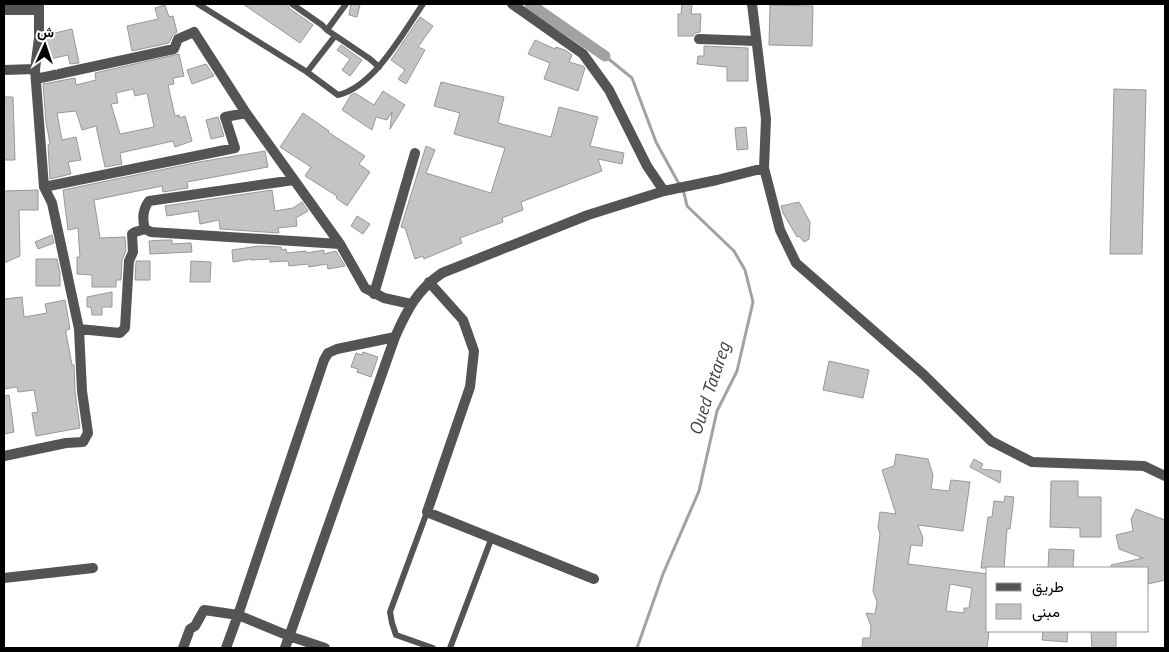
<svg xmlns="http://www.w3.org/2000/svg" width="1169" height="652" viewBox="0 0 1169 652" font-family="'PT Sans',Vazirmatn,sans-serif">
<rect width="100%" height="100%" fill="#fff"/>
<g fill="none" stroke-linecap="round" stroke-linejoin="round">
<!-- stream -->
<path stroke="#a2a2a2" stroke-width="3" d="M605,56l27,22 24,64 28,51 3,13 47,45 11,19 8,32 -16,69 -20,40 -18,80 -36,83 -26,74"/>
<!-- canal -->
<path stroke="#a2a2a2" stroke-width="11" d="M530,4l75,52"/>
</g>
<!-- building -->
<path fill="#c4c4c4" stroke="#989898" fill-rule="evenodd" d="M243,4h44l2,4 24,17 -13,18z
M351,4l9,1 -3,12 -8,-2z
M682,4h10l-1,10h10l-1,18 -4,1 -3,3h-15v-22h3z
M165,5l4,12 4,-1 4,16 -5,4 -3,7 -37,8 -5,-25 31,-7 -3,-11z
M770,5l43,1 -1,40 -43,-1z
M420,17l13,9 -15,21 7,3 -19,34 -8,-5 7,-9 -14,-10z
M72,29l7,34 -9,1 -2,-9 -18,4 -4,-24z
M535,40l20,9 1,-2 11,4 5,4 -3,7 14,4 2,2 -7,23 -34,-12 6,-16 -22,-9z
M341,45l21,15 -12,16 -8,-6 8,-11 -13,-9z
M704,46l44,2v33h-21v-14l-30,-3 1,-8h6z
M179,54l5,22 -11,2 1,6 -6,1 7,31 4,-1 1,3 5,-2 7,25 -17,6 -2,-6 -53,12 2,11 -17,3 -9,-41 -14,4 -6,-19 -19,2 5,27 14,-3 5,23 -13,2 3,12 -21,5 -2,-34 2,-1 -4,-22 -3,-38 32,-6 1,7 20,-5 -1,-7zM133,89l2,7 12,-3 7,34 -34,7 -9,-30 7,-1 -2,-10z
M206,64l8,12 -22,8 -5,-14z
M441,82l63,15 -6,26 53,14 8,-30 39,10 -8,29 34,7 -2,11 -24,-5 4,12 -81,31 2,8 -21,8 1,4 -43,16 2,5 -38,16 -1,-3 -8,3 -10,-31 -4,-1 25,-81 9,4 -9,23 65,20 14,-45 -51,-14 6,-21 -26,-7z
M1114,89l32,1 -4,164h-32z
M383,91l22,14 -15,24 2,-17 -5,8 -11,-3 -4,13 -30,-20 9,-15 4,-2 19,12z
M4,97h9l2,63h-11z
M303,113l26,18 -1,1 37,24 -6,8 11,8 -23,34 -11,-8 1,-2 -32,-20 6,-9 -31,-20z
M218,117l6,19 -13,3 -5,-19z
M746,127l2,22 -11,1 -2,-22z
M265,151l3,16 -81,15 1,6 -25,4 -1,-6 -68,14 6,38 25,-1 1,14 -4,9 -1,20h-5v7h-24v-12l-15,-1v-17h3l-2,-29 -10,2 -5,-40 136,-28z
M38,190v20h-19l1,46 -16,7v-72z
M272,190l3,21 18,-3 9,-6 6,9 -12,7 1,8 -19,2 1,5 -59,-4 -1,-9 -19,4 -2,-13 -31,5 -2,-10z
M799,202l11,20 -1,17 -5,3 -5,-6 -2,1 -14,-24 -2,-7z
M357,216l13,8 -7,10 -12,-8z
M52,235l2,8 -16,6 -3,-7z
M164,240h8v4l19,-1 1,9 -42,2 -1,-13z
M259,246l22,1 1,3 4,-1 1,4 19,-2v2l18,-3v4l12,-3 9,15 -17,3 -1,-5 -18,3 -1,-3 -19,2 -1,-5 -18,1v-3l-19,1v-1l-18,3 -1,-12z
M36,259h21l3,14v13h-24z
M136,261h14v19h-15z
M191,261l20,1 -1,20h-20z
M112,292v15h-10v8h-10l-1,-8h-4v-10z
M22,297l2,20 23,-4 -2,-9 20,-4 5,29 -4,1v3l6,32h2l1,26 5,37 -44,8 -4,-23 6,-1 -4,-22 -16,2 -1,-5 -13,2v-90z
M363,352l15,5 -7,20 -14,-5 1,-3 -7,-2 5,-14 6,2z
M829,361l40,9 -6,28 -40,-8z
M9,395l5,37 -10,2v-38z
M896,454l32,5 5,16 -2,14 18,2 2,-11 19,2 -7,49 -45,-6 5,13 -1,8 -11,-1 -3,19 80,10v57h1l-2,17h-125l1,-10h7l1,-12 -5,-13 9,1 2,-12 -4,-11 7,-57 -2,-7 2,-15 16,2 -14,-44 12,-4zM950,584l22,4 -3,20h-5v5l-18,-2z
M974,459l9,5 -3,5 21,2 -1,12 -30,-16z
M1051,481h27v16h23v40h-21v-9l-30,-1z
M1005,496l9,1 -4,32h-3l-3,39h-23l7,-51h4l2,-16 10,1z
M1136,509l29,11v60l-17,4v-16h-36l-1,-3 32,-7 -24,-9 -3,-14 17,-4 -2,-12z
M1049,549l25,1 -1,18h-25z
M1043,631h25l-1,11 -25,-2z
M1091,631h25v17h-24z"/>
<g fill="none" stroke-linecap="round" stroke-linejoin="round">
<!-- service -->
<path stroke="#545454" stroke-width="6" d="M198,4l109,68 31,23c36,-8 65,-62 85,-91
M292,4l30,21 5,5 43,29 9,8
M327,30l19,-26
M307,72l28,-36
M427,512l-37,100 2,11 4,12 37,13
M450,648l42,-111"/>
<!-- minor -->
<path stroke="#545454" stroke-width="10" d="M512,4l71,50 26,36 38,76 17,25
M752,4l14,115 -2,49 16,62 16,33 127,111 68,67 41,21 112,4 21,10
M4,10h35
M699,39l57,2
M4,70l31,-1
M36,79l138,-30 4,-10 16,-7 52,81
M294,180l-145,21c-6,8 -7,18 -4,28l6,3 189,12
M44,187l191,-39 -10,-31 21,-4 94,131 25,44 19,10 27,6
M429,282l34,38 11,31 -4,36 -43,125 167,67
M374,294l41,-141
M79,329l41,4 5,-5 4,-67 4,-9 -1,-18 3,-2 10,-3
M4,456l62,-13 17,-1 5,-9 -6,-42 -3,-62 -27,-126 -8,-16 -9,-118 4,-31v-34
M4,578l89,-10
M183,648l7,-19 5,-3 9,-16 34,5 51,21 36,12
M226,648l12,-33 86,-255 4,-7 9,-4 58,-12
M285,648l110,-311c12,-27 22,-47 47,-64l146,-58 76,-24 53,-11 47,-12"/>
</g>
<g text-anchor="middle" stroke-width="5" stroke-linejoin="round" paint-order="stroke">
<!-- water labels -->
<g font-size="18" font-style="italic" fill="#434343" stroke="#fff">
<text transform="translate(710 388) rotate(-72)" y="6">Oued Tatareg</text>
</g>
</g>
<!-- border -->
<rect width="1169" height="652" fill="none" stroke="#000000" stroke-width="10"/>
<!-- legend -->
<rect x="986" y="567" width="162" height="65" fill="#ffffff" stroke="#999999"/>
<rect x="996" y="583" width="25" height="8" fill="#545454" stroke="#999999"/>
<text x="1032" y="592" font-size="15" fill="#000000">طريق</text>
<rect x="996" y="604" width="25" height="15" fill="#c4c4c4" stroke="#999999"/>
<text x="1032" y="617" font-size="15" fill="#000000">مبنى</text>
<!-- north arrow -->
<g transform="translate(45 45) rotate(3)" stroke="#ffffff" stroke-width="4" paint-order="stroke">
<path d="M0-4L9 19L0 12L-9 19Z" fill="#000000"/>
<text y="-8" font-size="14" font-weight="bold" text-anchor="middle" fill="#000000">ش</text>
</g>
</svg>
